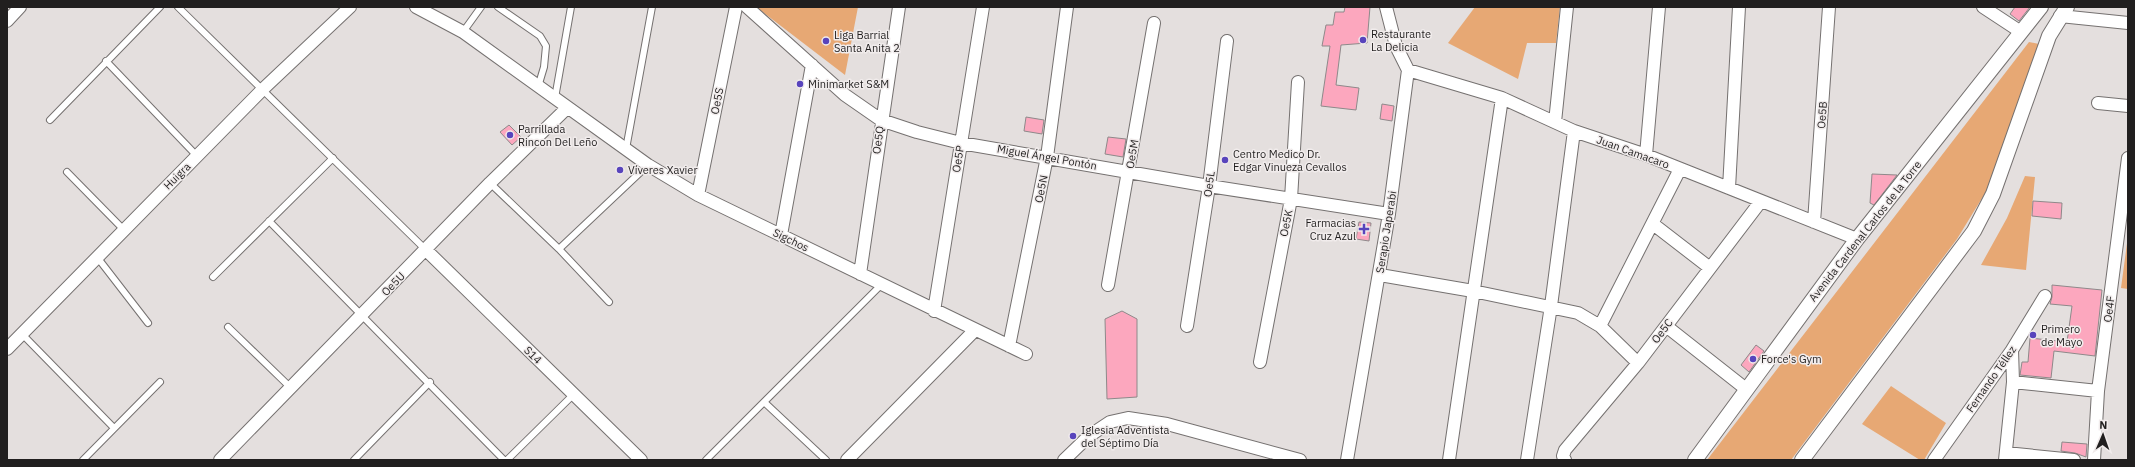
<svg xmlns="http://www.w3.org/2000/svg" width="2135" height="467" viewBox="0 0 2135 467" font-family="'IBM Plex Sans',sans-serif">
<rect width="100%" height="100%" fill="#e4dfde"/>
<!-- green -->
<path fill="#e7a874" d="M756,7h102l-13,68z
M1475,7h85l-4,36h-29l-9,36 -70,-36z
M2029,42l10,2 -52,146 -30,49 -166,221h-84z
M2025,176l10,1 -9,93 -45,-5 26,-47z
M2128,236v53l-7,-1z
M1891,386l55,37 -22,37h-4l-58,-36z"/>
<!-- building -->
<path fill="#fca7be" stroke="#8e898a" d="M1345,7h25l-3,36 -26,2 -5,40 23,3 -3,22 -35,-4 9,-60h-8l4,-21h7l2,-13h9z
M2015,7h15l-11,14 -9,-7z
M1382,104l12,2 -2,15 -12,-2z
M1026,117l18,3 -2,14 -18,-3z
M509,125l12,12 -9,8 -12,-13z
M1108,137l18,2 -3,18 -18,-3z
M1872,174l25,1 -23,30 -4,-2z
M2033,201l29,2 -1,16 -29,-3z
M1359,222l12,1 -2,18 -13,-2z
M2052,285l50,5 -7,66 -41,-5 -3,27 -31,-3 2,-13h6l2,-24 37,4 5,-36 -22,-2 2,-7z
M1122,311l15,8v78l-30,2 -2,-80z
M1756,345l8,6 -15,21 -8,-7z
M2062,442l25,2 -1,13 -11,-4 -14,-2z"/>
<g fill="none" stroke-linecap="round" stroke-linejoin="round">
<!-- service casing -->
<g stroke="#757170" stroke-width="8">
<path id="service" d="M178,7l248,243
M498,7l42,29 6,10 -2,21 -6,20
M463,32l18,-25
M106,61l91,95
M555,98l16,-91
M50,120l110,-113
M626,149l26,-142
M67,172l57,58
M490,183l69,66 50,53
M269,221l235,239
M559,249l89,-84
M97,257l51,66
M213,277l120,-119
M228,327l63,61
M22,334l92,94
M764,402l62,58
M83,460l77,-78
M354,460l76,-78
M507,460l66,-65
M706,460l175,-175"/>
</g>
<!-- minor casing -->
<g stroke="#757170" stroke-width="14">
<path id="minor" d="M416,7l47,25 185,133 50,30 328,159
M747,7l98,88 36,25 36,12 44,11 248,43 180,28
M1983,7l38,25
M2060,16l68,7
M7,21l13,-14
M1408,70l94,28 72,33 72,24 211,84
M2098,103l30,3
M1555,122l12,-115
M1646,155l13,-148
M1729,188l10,-181
M698,195l38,-188
M1814,222l15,-215
M1653,224l57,44
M781,235l31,-170
M426,250l215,210
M860,274l39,-267
M1380,275l93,16 105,22 22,13 38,37
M1108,285l46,-262
M934,311l49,-304
M1187,326l22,-140 18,-145
M1600,326l80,-157
M1666,326l80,63
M1009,346l38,-189 20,-150
M7,349l256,-260 87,-82
M1260,362l31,-163 7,-117
M2013,382l85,9
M2006,453l68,7
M220,460l270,-277 77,-75
M847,460l128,-130
M1064,460l25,-24 21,-14 18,-4 39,6 133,36
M1347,460l42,-246 19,-144 -12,-24 -10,-39
M1449,460l53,-362
M1527,460l24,-154 23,-175
M1565,460l-2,-4 2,-6 73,-87 123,-162
M1934,460l78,-110 33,-54
M2005,460l8,-78 -1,-32
M2094,460l4,-69 30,-233"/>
</g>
<!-- tertiary casing -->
<g stroke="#757170" stroke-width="16">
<path id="tertiary" d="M1695,460l162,-221 184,-232
M1802,460l172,-229 19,-37 56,-158 18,-29"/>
</g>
<!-- service -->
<use href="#service" stroke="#fff" stroke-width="6"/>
<!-- minor -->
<use href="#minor" stroke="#fff" stroke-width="12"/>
<!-- tertiary -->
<use href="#tertiary" stroke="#fff" stroke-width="14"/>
</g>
<!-- markers -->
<g fill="#5844bc" stroke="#f1ecec" stroke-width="1.5">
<circle cx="1363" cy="40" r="4"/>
<circle cx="826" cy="41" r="4"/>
<circle cx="800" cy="84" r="4"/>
<circle cx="510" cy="135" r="4"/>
<circle cx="1225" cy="160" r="4"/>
<circle cx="620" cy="170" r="4"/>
<path d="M1362 223h4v4h4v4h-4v4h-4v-4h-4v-4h4z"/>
<circle cx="2033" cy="335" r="4"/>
<circle cx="1753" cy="359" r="4"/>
<circle cx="1073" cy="436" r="4"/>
</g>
<g text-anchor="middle" stroke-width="3" stroke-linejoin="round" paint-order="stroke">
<!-- poi labels -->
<g font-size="11" fill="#211f1f" stroke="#f1ecec" text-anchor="start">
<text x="1371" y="38">Restaurante<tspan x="1371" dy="13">La Delicia</tspan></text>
<text x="834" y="39">Liga Barrial<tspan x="834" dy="13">Santa Anita 2</tspan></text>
<text x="808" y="88">Minimarket S&amp;M</text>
<text x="518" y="133">Parrillada<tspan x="518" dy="13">Rincon Del Leño</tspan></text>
<text x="1233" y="158">Centro Medico Dr.<tspan x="1233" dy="13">Edgar Vinueza Cevallos</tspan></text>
<text x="628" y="174">Víveres Xavier</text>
<text x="1356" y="227" text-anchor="end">Farmacias<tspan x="1356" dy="13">Cruz Azul</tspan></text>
<text x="2041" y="333">Primero<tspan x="2041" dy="13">de Mayo</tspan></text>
<text x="1761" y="363">Force's Gym</text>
<text x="1081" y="434">Iglesia Adventista<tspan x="1081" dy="13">del Séptimo Día</tspan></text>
</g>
<!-- street labels -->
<g font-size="11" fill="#211f1f" stroke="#f1ecec">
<text transform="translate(717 101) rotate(-79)" y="4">Oe5S</text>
<text transform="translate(1822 115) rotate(-86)" y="4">Oe5B</text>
<text transform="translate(878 140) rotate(-82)" y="4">Oe5Q</text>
<text transform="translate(1633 152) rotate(20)" y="4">Juan Camacaro</text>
<text transform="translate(1132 154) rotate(-80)" y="4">Oe5M</text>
<text transform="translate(1047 157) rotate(10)" y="4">Miguel Ángel Pontón</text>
<text transform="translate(958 159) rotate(-81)" y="4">Oe5P</text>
<text transform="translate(177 176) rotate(-45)" y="4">Huigra</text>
<text transform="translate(1209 184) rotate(-82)" y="4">Oe5L</text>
<text transform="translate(1041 189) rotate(-79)" y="4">Oe5N</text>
<text transform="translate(1286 223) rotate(-79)" y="4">Oe5K</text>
<text transform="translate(1865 231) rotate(-52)" y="4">Avenida Cardenal Carlos de la Torre</text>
<text transform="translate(1386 232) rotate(-81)" y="4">Serapio Japerabi</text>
<text transform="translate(791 240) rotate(26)" y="4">Sigchos</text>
<text transform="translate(393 284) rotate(-46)" y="4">Oe5U</text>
<text transform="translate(2109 309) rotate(-83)" y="4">Oe4F</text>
<text transform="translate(1662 331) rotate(-53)" y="4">Oe5C</text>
<text transform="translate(533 355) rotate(45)" y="4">S14</text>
<text transform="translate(1991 379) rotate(-55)" y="4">Fernando Téllez</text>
</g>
</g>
<!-- border -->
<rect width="2135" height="467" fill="none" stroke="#211f1f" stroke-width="16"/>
<!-- north arrow -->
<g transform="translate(2103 435) rotate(2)" stroke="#f1ecec" stroke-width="3" paint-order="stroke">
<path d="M0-3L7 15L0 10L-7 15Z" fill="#211f1f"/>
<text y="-6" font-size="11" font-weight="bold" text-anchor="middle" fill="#211f1f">N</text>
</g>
</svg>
